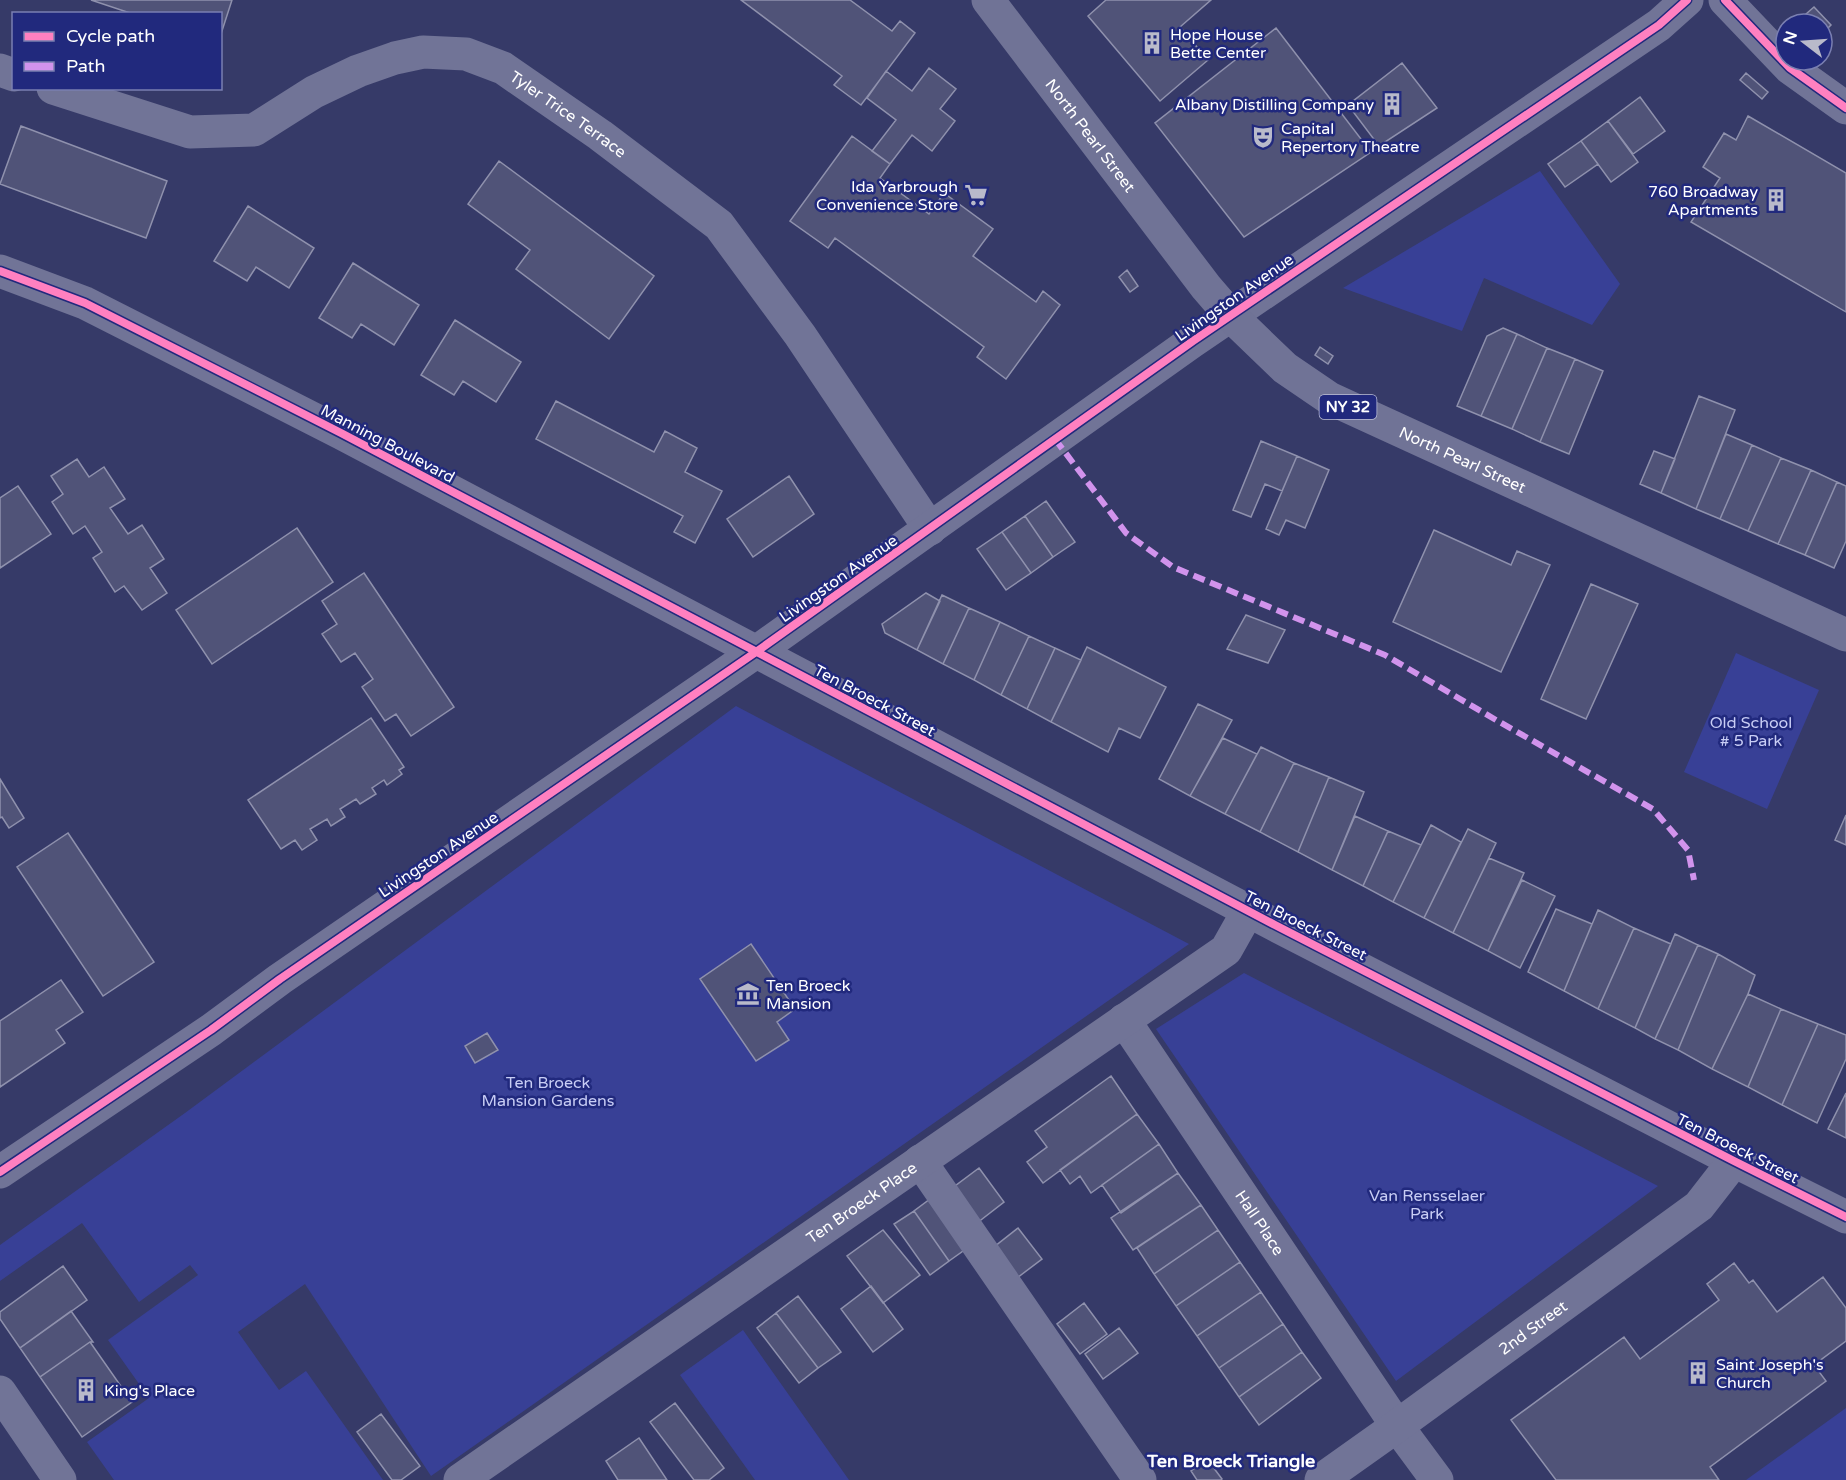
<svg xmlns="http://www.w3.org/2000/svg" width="1846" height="1480" viewBox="0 0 1846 1480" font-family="'Varela Round',sans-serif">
<rect width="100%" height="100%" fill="#363a68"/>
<!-- green -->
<path fill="#384096" d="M1540,171l80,113 -28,41 -108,-47 -22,53 -119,-43z
M1736,653l83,37 -52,119 -83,-37z
M736,706l453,238 -758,532 -126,-192 -67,48 41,58 27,-19 77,109h-269l-27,-38 62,-44 -41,-58 90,-65 -8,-10 -51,37 -57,-79 -82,58v-36l185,-132z
M1244,973l414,213 -262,195 -240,-352z
M743,1330l106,150h-94l-75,-105z
M1846,1408v72h-100z"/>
<!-- building -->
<path fill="#505378" stroke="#8f91ad" stroke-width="1.5" d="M91,0h141l-12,37v-23h-87z
M741,0h109l42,31 8,-10 15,12 -54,72 -27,-20 8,-9z
M1106,0h105l-31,27 28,33 -48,41 -72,-85z
M1814,7l17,18 -7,7 -2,-8h-6l-10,-10z
M1276,28l95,124 -127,85 -89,-114z
M1402,63l35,45 -58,38 -31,-41z
M929,68l27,21 -16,20 15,12 -23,30 -20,-16 -22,29 -18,-13 24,-31 -29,-22 19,-27 26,20z
M1746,73l22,19 -6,7 -22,-19z
M1640,97l25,34 -32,23 -25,-33z
M1748,116l98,57v139l-155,-90 29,-44 -17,-11 21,-34 12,7z
M1608,121l30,41 -27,20 -30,-41z
M21,126l146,55 -21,57 -146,-54z
M852,136l38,28 -10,14 49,36 15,-21 49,36 -20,27 63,46 7,-11 17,14 -54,74 -29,-22 7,-10 -149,-109 -7,10 -38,-27z
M1581,141l17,23 -33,23 -17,-23z
M499,161l155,115 -45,63 -93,-70 14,-19 -62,-46z
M248,206l66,42 -25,40 -33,-21 -9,14 -33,-20z
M353,263l66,42 -25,40 -33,-21 -9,14 -33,-20z
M1127,270l11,16 -8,6 -11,-15z
M455,320l66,42 -25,40 -33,-21 -9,14 -33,-20z
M1503,328l14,6 -36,82 -24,-10 30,-70z
M1517,334l30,14 -35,81 -31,-13z
M1320,347l13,9 -5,8 -13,-9z
M1547,348l28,11 -35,83 -28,-13z
M1575,359l28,12 -34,83 -29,-12z
M1699,396l36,14 -39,99 -35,-16z
M556,401l98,51 11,-21 32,17 -12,24 37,19 -27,52 -21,-11 9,-16 -147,-77z
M1726,434l26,11 -32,74 -24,-10z
M1261,441l36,15 -15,35 -17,-7 -14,33 -18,-7z
M1752,445l29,13 -33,73 -28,-12z
M1654,451l21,8 -14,34 -21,-9z
M1297,456l32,14 -24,58 -19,-8 -7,15 -13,-6z
M1781,458l30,12 -33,74 -30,-13z
M77,459l12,18 15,-10 21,32 -15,9 18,26 14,-9 22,34 -14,9 17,25 -25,17 -18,-24 -9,6 -22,-34 9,-6 -17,-26 -12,8 -21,-32 11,-8 -12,-18z
M1811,470l26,12 -32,73 -27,-11z
M789,476l25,38 -61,43 -26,-38z
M1837,482l9,4v55l-12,27 -29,-13z
M18,486l33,48 -51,34v-70z
M1046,501l29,41 -22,15 -28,-41z
M1025,516l28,41 -22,16 -29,-41z
M297,528l36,54 -121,82 -36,-54z
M1434,530l77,35 6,-14 33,14 -49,107 -108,-50z
M1002,532l29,41 -25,17 -29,-41z
M364,573l90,134 -43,29 -15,-22 -11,7 -23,-34 11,-8 -18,-26 -14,9 -19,-28 15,-10 -15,-23z
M1591,584l47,20 -52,115 -45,-20z
M926,593l14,8 -23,49 -32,-17 -3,-9z
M942,595l27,13 -26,56 -26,-14z
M969,608l31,14 -26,58 -31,-16z
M1246,615l39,15 -17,33 -41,-14z
M1000,622l29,14 -28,59 -27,-15z
M1029,636l26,12 -28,61 -26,-14z
M1087,647l79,40 -26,51 -21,-10 -11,24 -57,-30z
M1055,648l26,12 -30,62 -24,-13z
M1198,704l34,16 -42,76 -31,-17z
M371,718l33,49 -5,3 3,4 -15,11 -3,-5 -12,8 4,6 -16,10 -4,-5 -16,10 5,8 -14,9 -4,-7 -17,10 7,11 -15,10 -7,-10 -14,9 -33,-49z
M1223,738l34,16 -32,60 -35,-18z
M1261,747l33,16 -34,69 -35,-18z
M1294,763l35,14 -31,75 -38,-20z
M1329,777l35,15 -32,78 -34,-18z
M0,779l24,39 -15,10 -7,-11 -2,1z
M1846,815v30l-11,-5z
M1355,816l33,15 -25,55 -31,-16z
M1431,825l30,17 -37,76 -31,-16z
M1468,829l28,14 -43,90 -29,-15z
M1388,831l33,14 -28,57 -30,-16z
M68,833l86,129 -51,34 -86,-129z
M1489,858l35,15 -36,78 -35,-18z
M1522,880l33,16 -35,72 -32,-17z
M1556,909l36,15 -28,67 -36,-19z
M1598,910l36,18 -36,81 -34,-18z
M1634,928l37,16 -36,84 -37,-19z
M1675,934l23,11 -43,94 -20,-11z
M751,944l44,65 -18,13 12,18 -33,21 -56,-82z
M1698,945l20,9 -40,96 -23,-11z
M1718,954l37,21 -7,19 -36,75 -34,-19z
M61,980l22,32 -27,18 9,13 -65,44v-66z
M1748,994l33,15 -33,78 -36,-18z
M1781,1009l37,15 -36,81 -34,-18z
M1818,1024l28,11v24l-29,64 -35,-18z
M487,1033l11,17 -23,13 -10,-17z
M1111,1076l26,38 -94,69 -16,-21 20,-15 -12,-16z
M1846,1093v45l-18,-9z
M1137,1114l22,30 -68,49 -11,-17 -10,8 -10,-14z
M1159,1144l19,29 -57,40 -19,-28z
M979,1168l25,34 -27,21 -26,-34z
M1178,1173l23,32 -68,45 -22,-32z
M934,1196l36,50 -21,15 -35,-50z
M1201,1205l17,25 -64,44 -17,-26z
M914,1211l35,50 -19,14 -36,-51z
M1018,1228l24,31 -25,19 -23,-31z
M883,1230l37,45 -37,28 -36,-47z
M1218,1230l22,32 -64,44 -22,-32z
M1240,1262l21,30 -64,44 -21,-30z
M1734,1263l15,20 4,-3 24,32 46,-35 23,31v33l-32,24 12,16 -116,86 9,13h-163l-45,-60 113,-83 16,22 79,-59 -12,-16z
M63,1266l24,34 -67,48 -20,-29v-7z
M871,1286l32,43 -30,23 -32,-43z
M1261,1292l22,32 -64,44 -22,-32z
M798,1296l43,56 -23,16 -42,-55z
M1084,1303l23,31 -27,20 -23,-30z
M71,1311l22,31h-3l-50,35 -20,-29z
M776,1313l42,55 -19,15 -42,-55z
M1283,1324l19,28 -63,45 -20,-29z
M1119,1328l19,25 -35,26 -18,-25z
M90,1342l42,60 -50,35 -42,-60z
M1302,1352l19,26 -62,47 -20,-28z
M675,1403l49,65 -15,12h-15l-44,-58z
M381,1414l39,52 -19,14h-9l-35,-48z
M639,1438l28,42h-49l-12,-19z
M1207,1459l15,20 -1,1h-24l-6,-9z"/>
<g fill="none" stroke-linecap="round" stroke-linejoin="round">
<!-- minor -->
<g stroke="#717497" stroke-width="33">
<path d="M1725,0l65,68 56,40"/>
<path d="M0,70l14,5"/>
<path id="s1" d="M53,88l137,44 64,-2 60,-38 44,-21 37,-13 28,-6 43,2 37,14 97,67 119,90 81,110 130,194"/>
<path d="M0,271l85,32 256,130 934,492 459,236 112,56"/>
<path id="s2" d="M1124,1020l273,406 40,54"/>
<path d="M920,1161l220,319"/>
<path d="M0,1172l211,-142 69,-51 476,-327 437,-311 466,-316 28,-25"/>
<path d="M0,1392l60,88"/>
<path id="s3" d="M460,1480l766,-530 22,-39"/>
<path id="s4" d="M1321,1480l76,-54 302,-220 35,-45"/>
</g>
<!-- major -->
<path stroke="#707396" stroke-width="33" id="s5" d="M988,0l218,287 25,29 54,52 44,30 517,237"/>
<!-- quiet -->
<path stroke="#d193ec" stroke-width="6" stroke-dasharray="12 6" stroke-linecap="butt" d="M1055,439l71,94 47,34 212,88 111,65 157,89 35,41 6,30"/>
<!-- cycleway casing -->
<g stroke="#21297d" stroke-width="11">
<path id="cycleway" d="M1725,0l65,68 56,40
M0,271l85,32 256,130 934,492 459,236 112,56
M0,1172l211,-142 69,-51 476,-327 437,-311 466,-316 28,-25"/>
</g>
<!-- cycleway -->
<use href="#cycleway" stroke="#ff80c0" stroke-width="8"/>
</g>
<!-- icons -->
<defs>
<g id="building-bare" transform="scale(1.8)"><path d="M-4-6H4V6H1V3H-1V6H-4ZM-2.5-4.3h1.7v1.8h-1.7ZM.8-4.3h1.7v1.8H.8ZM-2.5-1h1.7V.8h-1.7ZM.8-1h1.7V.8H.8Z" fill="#b9baca" stroke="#21297d" stroke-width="2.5" paint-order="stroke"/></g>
<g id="theatre-bare" transform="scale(1.8)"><path d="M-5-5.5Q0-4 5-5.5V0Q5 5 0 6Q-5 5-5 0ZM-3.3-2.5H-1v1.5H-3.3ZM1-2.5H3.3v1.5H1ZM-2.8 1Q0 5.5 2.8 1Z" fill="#b9baca" stroke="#21297d" stroke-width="2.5" paint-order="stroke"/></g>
<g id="supermarket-bare" transform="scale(1.8)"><path d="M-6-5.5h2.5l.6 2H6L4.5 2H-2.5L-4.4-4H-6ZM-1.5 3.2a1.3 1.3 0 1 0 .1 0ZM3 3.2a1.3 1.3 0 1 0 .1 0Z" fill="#b9baca" stroke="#21297d" stroke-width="2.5" paint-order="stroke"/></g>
<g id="museum-bare" transform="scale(1.8)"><path d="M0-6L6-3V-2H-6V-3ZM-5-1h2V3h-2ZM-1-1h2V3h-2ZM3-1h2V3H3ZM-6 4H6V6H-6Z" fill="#b9baca" stroke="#21297d" stroke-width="2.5" paint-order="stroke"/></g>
</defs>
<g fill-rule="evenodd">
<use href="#building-bare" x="1152" y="43"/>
<use href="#building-bare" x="1392" y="104"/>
<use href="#theatre-bare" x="1263" y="137"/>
<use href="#supermarket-bare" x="976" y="195"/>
<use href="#building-bare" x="1776" y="200"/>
<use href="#museum-bare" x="748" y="994"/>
<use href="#building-bare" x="1698" y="1373"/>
<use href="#building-bare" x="86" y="1390"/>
</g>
<g text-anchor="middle" stroke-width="5" stroke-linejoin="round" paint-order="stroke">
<!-- shield labels -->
<rect fill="#21297d" stroke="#bcbfd8" stroke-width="1.5" x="1319.5" y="395" width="57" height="24" rx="4.5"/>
<g font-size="15" font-weight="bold" fill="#fff">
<text x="1348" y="412">NY 32</text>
</g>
<!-- poi labels -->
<g font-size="16" fill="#fff" stroke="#21297d" text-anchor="start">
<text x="1170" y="40">Hope House<tspan x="1170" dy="18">Bette Center</tspan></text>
<text x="1374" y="110" text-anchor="end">Albany Distilling Company</text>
<text x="1281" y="134">Capital<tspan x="1281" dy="18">Repertory Theatre</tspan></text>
<text x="958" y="192" text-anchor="end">Ida Yarbrough<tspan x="958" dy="18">Convenience Store</tspan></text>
<text x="1758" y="197" text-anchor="end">760 Broadway<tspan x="1758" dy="18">Apartments</tspan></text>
<text x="766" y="991">Ten Broeck<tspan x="766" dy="18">Mansion</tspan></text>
<text x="1716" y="1370">Saint Joseph's<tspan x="1716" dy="18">Church</tspan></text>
<text x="104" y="1396">King's Place</text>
</g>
<!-- street labels -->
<g font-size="16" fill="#fff" stroke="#21297d">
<text dy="6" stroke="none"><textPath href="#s1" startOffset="558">Tyler Trice Terrace</textPath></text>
<text dy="6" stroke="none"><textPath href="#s5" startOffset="170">North Pearl Street</textPath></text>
<text transform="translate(1234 297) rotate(-35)" y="6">Livingston Avenue</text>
<text transform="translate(388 443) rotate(28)" y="6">Manning Boulevard</text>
<text dy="6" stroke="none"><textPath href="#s5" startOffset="674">North Pearl Street</textPath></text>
<text transform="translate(838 578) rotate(-35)" y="6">Livingston Avenue</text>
<text transform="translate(875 700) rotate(28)" y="6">Ten Broeck Street</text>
<text transform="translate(438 854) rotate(-34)" y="6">Livingston Avenue</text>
<text transform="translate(1306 925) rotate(27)" y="6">Ten Broeck Street</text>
<text transform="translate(1738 1148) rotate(27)" y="6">Ten Broeck Street</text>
<text dy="6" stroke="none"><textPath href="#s3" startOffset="488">Ten Broeck Place</textPath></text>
<text dy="6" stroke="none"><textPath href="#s2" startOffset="244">Hall Place</textPath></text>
<text dy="6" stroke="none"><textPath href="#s4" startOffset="261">2nd Street</textPath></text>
</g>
<!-- park labels -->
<g font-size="16" fill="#c8cdf5" stroke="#21297d">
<text x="1751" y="728">Old School<tspan x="1751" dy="18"># 5 Park</tspan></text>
<text x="548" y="1088">Ten Broeck<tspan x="548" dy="18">Mansion Gardens</tspan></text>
<text x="1427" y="1201">Van Rensselaer<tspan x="1427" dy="18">Park</tspan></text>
</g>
<!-- neighbourhood labels -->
<g font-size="18" font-weight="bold" fill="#fff" stroke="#21297d">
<text x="1231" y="1467">Ten Broeck Triangle</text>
</g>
</g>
<!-- legend -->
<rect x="12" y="12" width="210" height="78" fill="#21297d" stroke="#7a7fb1" stroke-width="1.5"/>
<rect x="24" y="32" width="30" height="9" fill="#ff80c0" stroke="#7a7fb1" stroke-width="1.5"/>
<text x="66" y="42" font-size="18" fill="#ffffff">Cycle path</text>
<rect x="24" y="62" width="30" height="9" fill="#d193ec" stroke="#7a7fb1" stroke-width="1.5"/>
<text x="66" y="72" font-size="18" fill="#ffffff">Path</text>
<!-- north arrow -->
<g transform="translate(1804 42) rotate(287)"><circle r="28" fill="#21297d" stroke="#7a7fb1" stroke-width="1.5"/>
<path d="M0-4.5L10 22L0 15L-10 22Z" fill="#b9baca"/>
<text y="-9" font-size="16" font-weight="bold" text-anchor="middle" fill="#ffffff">N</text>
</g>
</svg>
